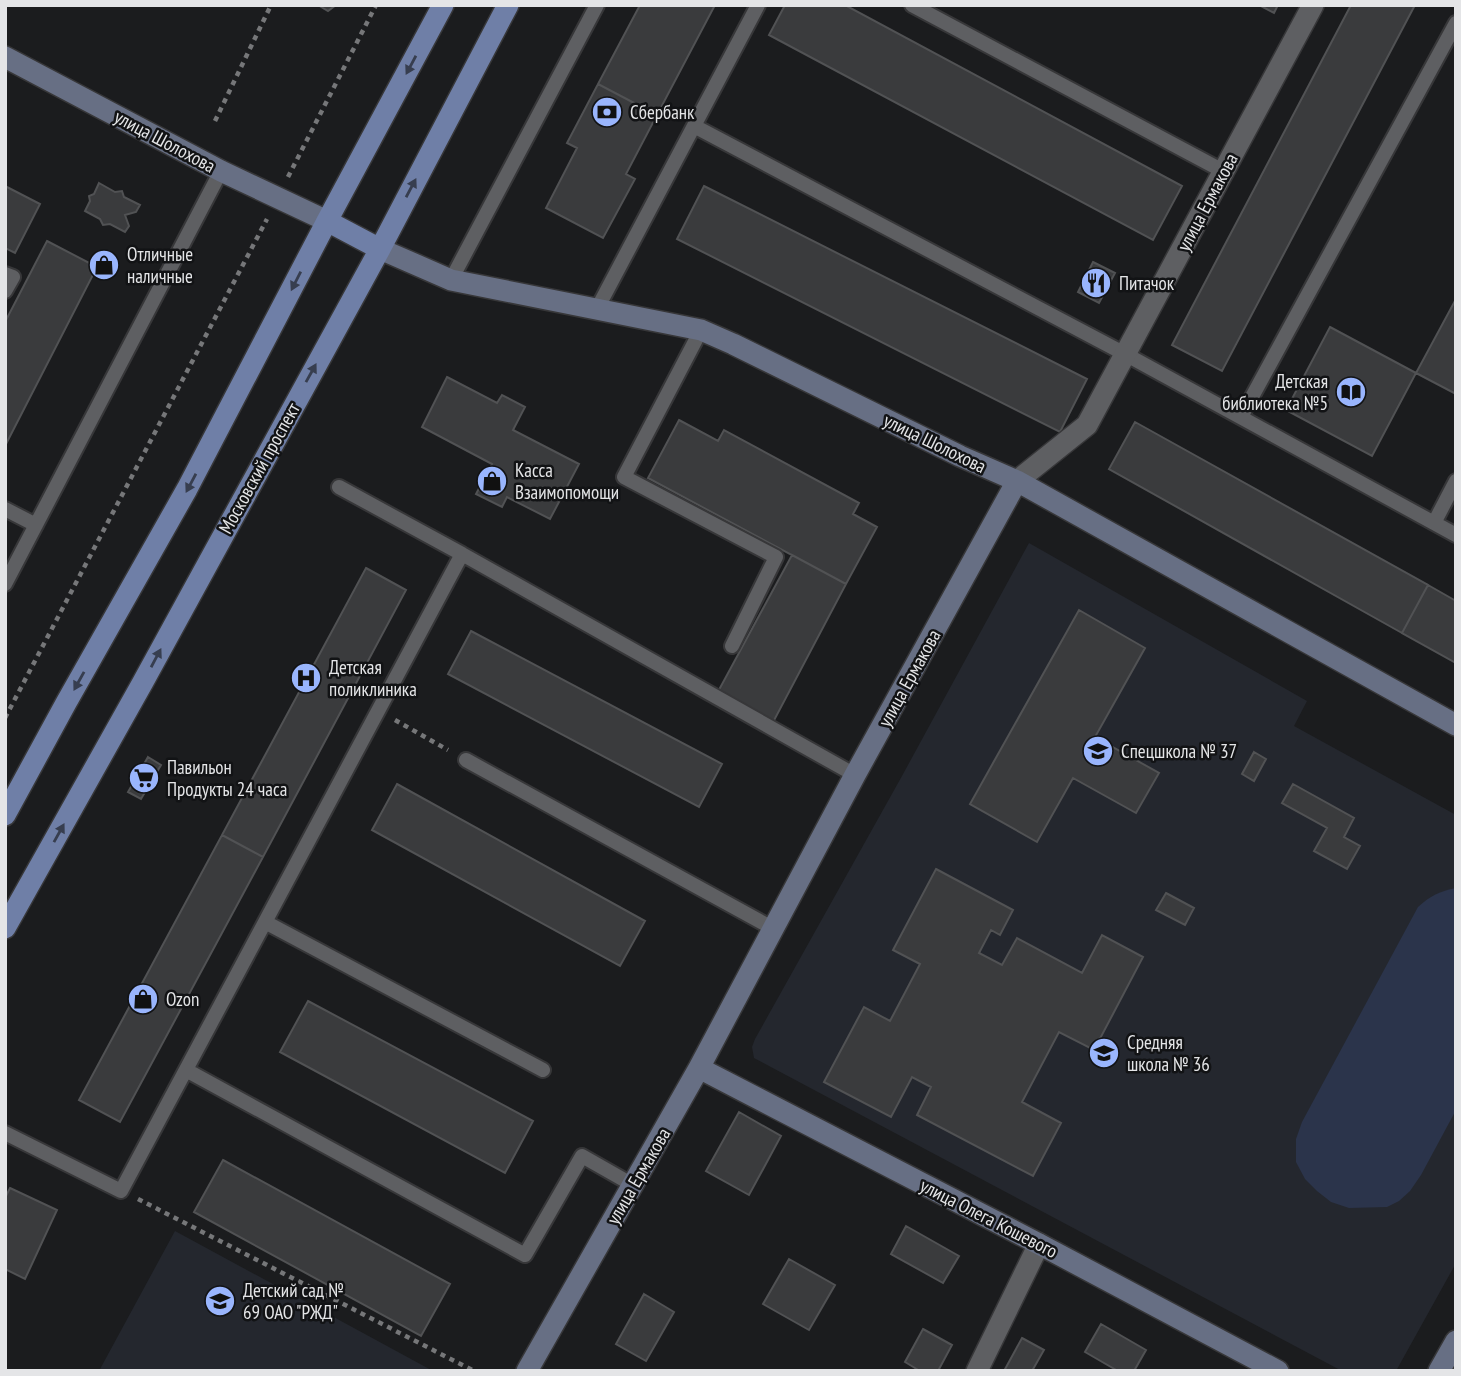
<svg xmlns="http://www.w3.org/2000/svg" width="1461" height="1376" viewBox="0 0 1461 1376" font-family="'PT Sans Narrow',sans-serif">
<rect width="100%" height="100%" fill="#1b1c1e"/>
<!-- built -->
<path fill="#24272e" d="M1029,543l278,158 -13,25 162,89v448l-60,108h-54l-588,-313 -2,-11 3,-8 147,-263z
M175,1231l258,140h-334z"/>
<!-- pitch -->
<path fill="#2b344b" d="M1456,888v222l-35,65 -11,16 -11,10 -12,6 -38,1 -18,-6 -14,-11 -12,-12 -9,-17v-23l6,-17 116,-215c12,-11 22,-16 38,-19z"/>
<!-- building -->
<path fill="#3a3b3d" stroke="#515254" stroke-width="2" d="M318,5h18l-8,6z
M640,5h75l-58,110 -59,-31z
M785,5h60l337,181 -29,54 -384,-205z
M1259,5h19l-4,8z
M1351,5h64l-193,366 -50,-26z
M598,84l59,31 -31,59 9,5 -32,59 -57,-30 31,-60 -10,-5z
M99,183l16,9 7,-1 2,6 16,8 -4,7 -11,3 4,11 -4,6 -15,-8 -7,1 -3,-6 -15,-8 5,-10 -1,-5 5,-2z
M5,186l35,18 -25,49 -10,-5z
M704,186l383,193 -27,53 -383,-193z
M47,241l50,26 -92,179v-124z
M1093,262l22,11 -16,30 -21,-11z
M1456,299v95l-40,-21z
M1330,327l86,46 -44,83 -86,-46z
M447,377l50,26 5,-8 23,12 -12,23 66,34 -29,55 -43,-22 -5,10 -26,-13 16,-30 -70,-37z
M679,420l39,21 6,-11 135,73 -6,11 24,13 -31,57 -198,-106z
M1135,422l293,163 -26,48 -293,-164z
M792,555l54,29 -76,144 -56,-29z
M366,568l40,22 -143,267 -41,-22z
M1428,585l28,16v62l-54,-30z
M1079,610l66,38 -50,89 64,36 -23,40 -63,-35 -36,64 -67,-38z
M471,631l251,133 -23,43 -251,-133z
M1254,752l12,7 -12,22 -12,-7z
M148,757l13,8 -20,34 -13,-7z
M397,784l248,137 -25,45 -248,-136z
M1293,784l61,34 -10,19 16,9 -13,23 -33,-18 13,-23 -45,-25z
M222,835l41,22 -143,265 -41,-22z
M936,869l77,41 -13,25 -9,-5 -12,23 23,12 15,-27 65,35 20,-38 41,22 -49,93 -35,-18 -37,70 39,21 -28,53 -116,-61 14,-28 -19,-10 -21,40 -67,-35 40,-75 26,14 30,-57 -27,-14z
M1166,893l28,15 -9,17 -29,-15z
M308,1001l225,120 -28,52 -225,-121z
M739,1112l42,24 -32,59 -43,-24z
M223,1160l227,124 -29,52 -227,-124z
M10,1188l47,22 -32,69 -20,-10v-71z
M906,1226l53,30 -16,27 -52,-29z
M789,1259l46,26 -26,45 -46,-26z
M644,1294l30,18 -28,49 -30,-17z
M1101,1324l45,26 -12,21h-16l-33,-19z
M923,1329l29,16 -14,26h-18l-15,-9z
M1022,1338l22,12 -12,21h-28z"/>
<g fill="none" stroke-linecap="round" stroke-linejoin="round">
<!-- lane casing -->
<g stroke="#373739" stroke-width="18">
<path id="lane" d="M912,5l311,166
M694,126l431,228 331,181
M5,274l8,3 -8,14
M451,280l146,-275
M597,309l161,-304
M701,330l-77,147 152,80 -44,89
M1241,417l215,-394
M5,509l31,16
M1434,523l22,-42
M462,554l393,221
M5,584l216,-413
M466,760l308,169
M265,922l278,148
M186,1070l339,185 57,-99 51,29
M5,1133l116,58 341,-637 -123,-67"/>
</g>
<!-- street casing -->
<g stroke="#373739" stroke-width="24">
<path id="street" d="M1017,481l70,-56 226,-420
M977,1371l62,-127"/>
</g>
<!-- secondary casing -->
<g stroke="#373739" stroke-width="24">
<path id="secondary" d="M5,57l216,114 106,50
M380,249l71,31 250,50 32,14 227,112 57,25 439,244
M699,1068l340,176 239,127
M527,1371l172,-303 156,-293 162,-294
M1439,1371l17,-30"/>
</g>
<!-- primary casing -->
<g stroke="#373739" stroke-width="24">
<path id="primary" d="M327,221l53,28
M5,815l61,-112 121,-214 140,-268 116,-216
M5,928l138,-246 237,-433 128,-244"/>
</g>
<!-- path -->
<path stroke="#767779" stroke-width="4.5" stroke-dasharray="5 5" stroke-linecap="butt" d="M215,121l56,-116
M288,177l88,-172
M5,718l262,-499
M395,720l53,30
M138,1199l336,172"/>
<!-- lane -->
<use href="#lane" stroke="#5e5f62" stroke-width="14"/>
<!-- street -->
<use href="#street" stroke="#5e5f62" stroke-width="21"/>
<!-- secondary -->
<use href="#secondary" stroke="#676f84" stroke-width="21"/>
<!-- primary -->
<use href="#primary" stroke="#6f7fa7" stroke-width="21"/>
</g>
<!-- one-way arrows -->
<defs><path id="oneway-solid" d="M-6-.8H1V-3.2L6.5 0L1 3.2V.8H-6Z" transform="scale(1.75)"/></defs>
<g fill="#373e4f">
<use href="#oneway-solid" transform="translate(411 65) rotate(118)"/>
<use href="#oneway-solid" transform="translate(411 188) rotate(-62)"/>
<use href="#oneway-solid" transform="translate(296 281) rotate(117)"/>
<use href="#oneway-solid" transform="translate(311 373) rotate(-61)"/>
<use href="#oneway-solid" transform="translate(191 483) rotate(118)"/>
<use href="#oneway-solid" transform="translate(156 658) rotate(-62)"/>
<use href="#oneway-solid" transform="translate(79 681) rotate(119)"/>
<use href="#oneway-solid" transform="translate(59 833) rotate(-61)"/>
</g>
<!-- icons -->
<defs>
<g id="bank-disc" transform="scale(1.575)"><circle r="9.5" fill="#99b5fd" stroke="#121315"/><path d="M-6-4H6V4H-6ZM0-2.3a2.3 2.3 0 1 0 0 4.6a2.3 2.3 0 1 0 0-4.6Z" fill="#111"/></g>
<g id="shop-disc" transform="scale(1.575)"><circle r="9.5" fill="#99b5fd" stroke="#121315"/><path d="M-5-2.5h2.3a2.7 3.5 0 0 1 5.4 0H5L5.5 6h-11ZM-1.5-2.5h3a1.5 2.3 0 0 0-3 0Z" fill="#111"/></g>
<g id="restaurant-disc" transform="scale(1.575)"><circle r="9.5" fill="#99b5fd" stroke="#121315"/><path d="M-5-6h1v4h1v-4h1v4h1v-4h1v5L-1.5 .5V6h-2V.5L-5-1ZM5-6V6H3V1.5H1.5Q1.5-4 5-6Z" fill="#111"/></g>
<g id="library-disc" transform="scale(1.575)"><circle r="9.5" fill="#99b5fd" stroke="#121315"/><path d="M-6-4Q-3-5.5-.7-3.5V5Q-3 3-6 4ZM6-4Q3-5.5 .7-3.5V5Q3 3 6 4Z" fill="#111"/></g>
<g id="hospital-disc" transform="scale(1.575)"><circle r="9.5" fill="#99b5fd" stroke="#121315"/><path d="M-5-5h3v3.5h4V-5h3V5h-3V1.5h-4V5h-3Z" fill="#111"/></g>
<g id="school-disc" transform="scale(1.575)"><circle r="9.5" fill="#99b5fd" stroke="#121315"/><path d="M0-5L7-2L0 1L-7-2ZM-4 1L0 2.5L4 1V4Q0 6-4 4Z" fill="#111"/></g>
<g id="supermarket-disc" transform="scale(1.575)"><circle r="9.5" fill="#99b5fd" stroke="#121315"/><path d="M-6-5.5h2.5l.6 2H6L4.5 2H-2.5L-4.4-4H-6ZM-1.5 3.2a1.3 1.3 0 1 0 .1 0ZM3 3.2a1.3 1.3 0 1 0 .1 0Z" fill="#111"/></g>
</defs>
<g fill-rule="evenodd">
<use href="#bank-disc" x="607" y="112"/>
<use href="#shop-disc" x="104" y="265"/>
<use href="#restaurant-disc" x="1096" y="283"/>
<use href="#library-disc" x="1351" y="392"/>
<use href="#shop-disc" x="492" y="481"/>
<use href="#hospital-disc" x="306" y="678"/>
<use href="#school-disc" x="1098" y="751"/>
<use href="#supermarket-disc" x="144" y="778"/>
<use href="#shop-disc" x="143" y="999"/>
<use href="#school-disc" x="1104" y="1053"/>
<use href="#school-disc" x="220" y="1301"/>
</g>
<g text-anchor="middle" stroke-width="5" stroke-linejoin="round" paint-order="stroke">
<!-- poi labels -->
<g font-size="19" fill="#e4e5e7" stroke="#121315" text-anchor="start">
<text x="630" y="119">Сбербанк</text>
<text x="127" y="261">Отличные<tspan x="127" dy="22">наличные</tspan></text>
<text x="1119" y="290">Питачок</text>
<text x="1328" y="388" text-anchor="end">Детская<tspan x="1328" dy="22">библиотека №5</tspan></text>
<text x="515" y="477">Касса<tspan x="515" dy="22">Взаимопомощи</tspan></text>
<text x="329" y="674">Детская<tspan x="329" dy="22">поликлиника</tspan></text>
<text x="1121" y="758">Спецшкола № 37</text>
<text x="167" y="774">Павильон<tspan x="167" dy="22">Продукты 24 часа</tspan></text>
<text x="166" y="1006">Ozon</text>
<text x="1127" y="1049">Средняя<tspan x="1127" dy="22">школа № 36</tspan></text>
<text x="243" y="1297">Детский сад №<tspan x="243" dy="22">69 ОАО "РЖД"</tspan></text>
</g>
<!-- street labels -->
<g font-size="19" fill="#e4e5e7" stroke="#121315">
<text transform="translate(165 141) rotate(28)" y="7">улица Шолохова</text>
<text transform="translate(1207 202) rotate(-62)" y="7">улица Ермакова</text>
<text transform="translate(935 443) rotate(26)" y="7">улица Шолохова</text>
<text transform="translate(259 468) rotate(-61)" y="7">Московский проспект</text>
<text transform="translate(909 678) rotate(-61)" y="7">улица Ермакова</text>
<text transform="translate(638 1176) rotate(-60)" y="7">улица Ермакова</text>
<text transform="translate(989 1218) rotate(27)" y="7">улица Олега Кошевого</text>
</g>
</g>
<!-- border -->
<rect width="1461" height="1376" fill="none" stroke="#e4e5e7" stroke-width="14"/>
</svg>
